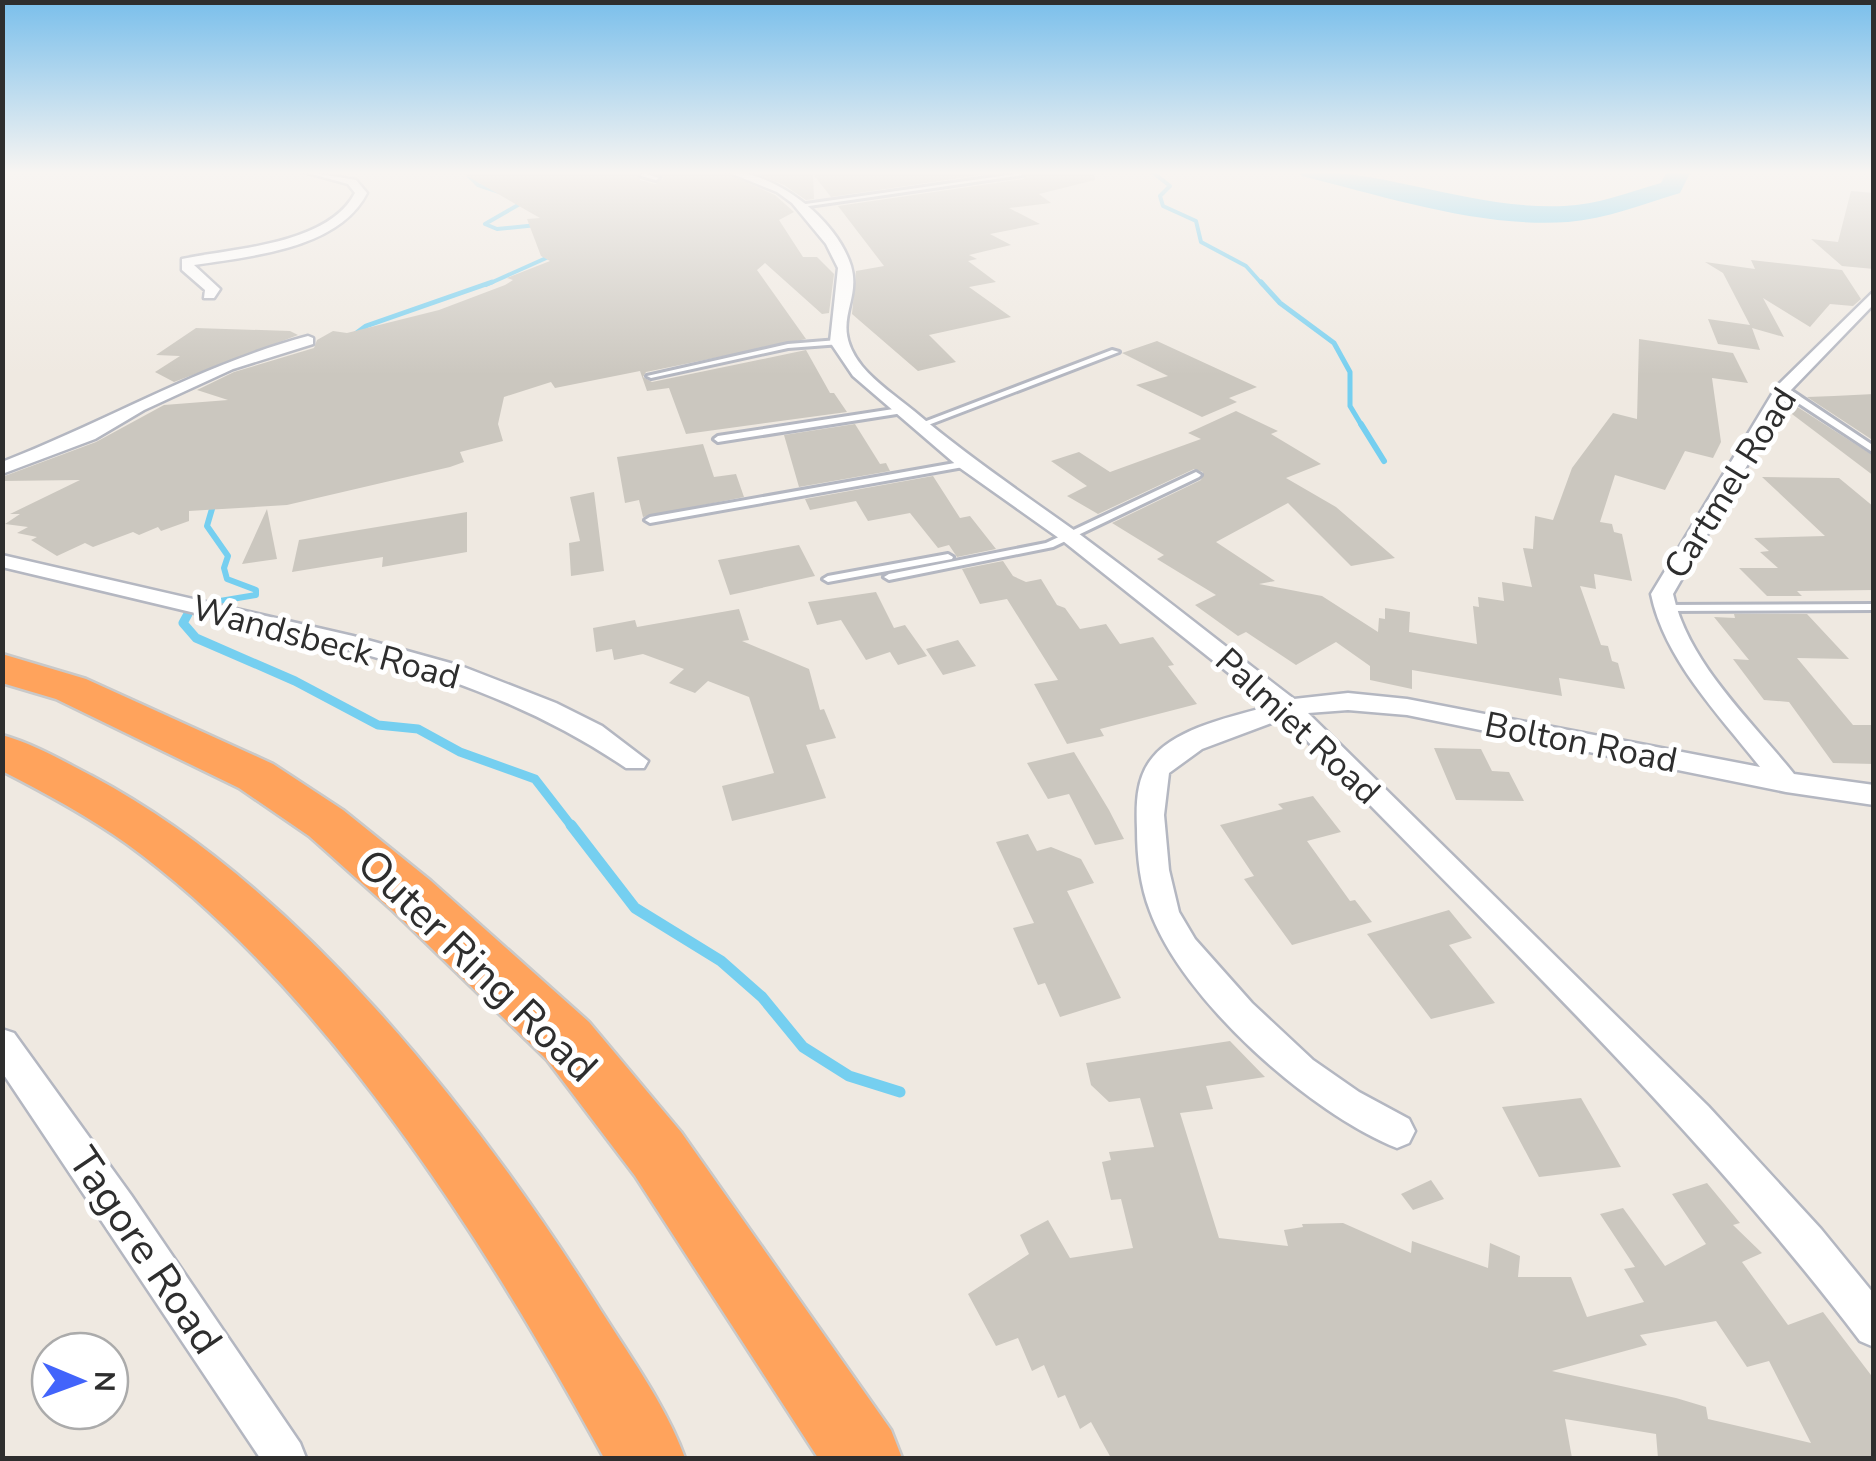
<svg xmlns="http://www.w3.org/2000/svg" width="1876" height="1461" viewBox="0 0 1876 1461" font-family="'Nunito Sans',sans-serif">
<rect width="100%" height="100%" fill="#efe9e1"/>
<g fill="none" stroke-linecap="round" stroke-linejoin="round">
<!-- stream-far4 -->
<path stroke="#75cff0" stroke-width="4" d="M473,171l-4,5 9,9 33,11
M1151,171l19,15 -10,10 3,10 33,15 5,21 45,24 17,19
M525,201l-40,23 12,5 40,-4
M486,285l67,-30"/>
<!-- stream-far3 -->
<path stroke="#75cff0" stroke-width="5" d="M1261,282l19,21 54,40 16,29v34l12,20
M347,340l19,-14 126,-44"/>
<!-- stream-far2 -->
<path stroke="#75cff0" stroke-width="6" d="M1361,424l23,37
M214,502l-7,24 21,30 -4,12 3,11 29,11v5l-36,6"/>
<!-- stream-far1 -->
<path stroke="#75cff0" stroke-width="9" d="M188,614l-5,9 13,15 99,43 83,44 40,4 42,23 75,27 38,49"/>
<!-- stream -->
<path stroke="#75cff0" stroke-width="11" d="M571,825l64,83 86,53 41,36 41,50 46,29 51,16"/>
<!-- river -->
<path fill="#75cff0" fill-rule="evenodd" d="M1299,171c90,-1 174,39 265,35 33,-1 65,-14 97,-23l6,-12h24l-11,22c-37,11 -74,26 -112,29 -88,6 -181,-25 -266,-46z"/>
</g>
<!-- building -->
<path fill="#cbc7bf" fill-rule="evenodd" d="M458,171h182v9l15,4 8,-5 -9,-8h67l54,24 19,17 -15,8 24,37h14l17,17 -5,39 -7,1 -57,-51 -8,7 49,69 -160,33 -3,5 9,5 154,-32 24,43h4l13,19 -161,22 -17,-46 -22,3 -7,-20 -85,17 -4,-6 -47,15 -6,27 5,17 -43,11 4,10 -14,5 -163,38 -98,6v10l-28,10 -3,-4 -19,8 -6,-3 -40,15 -8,-4 -28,13 -26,-16 6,-3 -20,-4 11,-6 -23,-3 15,-10h-10l70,-34 -78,1v-4l94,-35 68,-37 64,-5 -31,-10 37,-18 80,-24 3,-8 16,-9 14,2 92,-23 66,-25 8,-5 -6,-2 43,-17 -9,-5 -14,-37 13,-1z
M750,171h258l-177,26 -18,-23 1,25 -8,1 -22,-15z
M1024,171h70l1,9 -56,14 12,9 -42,5 31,16 -50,10 21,11 -42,10 8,4 -9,2 28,21 -27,5 42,30 -82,18 27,27 -38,9 -66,-57 4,-43 28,-5 -46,-60 186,-27z
M1851,191l23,2v76l-32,-3 -31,-27 27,3z
M1751,260l91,10 19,29 -8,7 -23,-2 -20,23 -47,-29 21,39 -32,-9 8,22 -42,-6 -10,-25 42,6 -27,-52 -18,-11 50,7z
M196,328l94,3 8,4 -124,47 -19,-10 25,-16 -24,-1z
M1639,339l94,14 15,30 -36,-5 9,64 -8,16 -28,-7 -20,39 -50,-15 -15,47 12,2 2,8 8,2 10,47 -38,-7 2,15 -16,-3 21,59 7,1 4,15 6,2 7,26 -66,-11 3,18 -150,-26v19l-42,-9v-14l-34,-24 -40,23 -50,-33 -8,4 -43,-31 21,-10 -59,-36 7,-4 -52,-32 89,-43 2,-8 -9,-3 -96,45 -31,-18 20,-10 -36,-25 28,-9 31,20 91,-33 -13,-6 48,-22 42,20 -7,3 50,30 -35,14 50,29 59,51 -44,8 -63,-63 -72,39 59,39 -16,3 63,12 56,36 1,-14 6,1v-11l25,4 -1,20 68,12 -4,-38 6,1 -1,-10 26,4 -2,-19 30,5 -9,-39 10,1 2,-33 18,4 19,-52 41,-55 24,6z
M1157,341l100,46 -28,11 8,4 -35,15 -66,-32 32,-9 -46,-23z
M1874,394v47l-67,-44 27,-1z
M1788,401l86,55v20l-90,-68z
M855,424l25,40 6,-1 4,8 -91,16 -15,-52z
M703,444l11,33 22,-3 8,23 -101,20 -4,-17 -14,3 -8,-46z
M933,476l27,42 10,-2 26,33 -39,8 -8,-12 -11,3 -28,-35 -42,8 -12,-20 -46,9 -5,-11z
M1762,477l77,1 35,29v83l-77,1 5,5h-35l-28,-28h39l-18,-16 9,-1 -15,-13 71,-2z
M594,492l10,79 -33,5 -2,-33 11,-2 -10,-44z
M267,509l10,50 -35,5z
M467,512v40l-85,15 1,-10 -91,15 7,-32z
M799,545l16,31 -85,19 -12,-35z
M1003,561l10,15 13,6 15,-3 16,26 8,3 15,21 26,-5 14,20 33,-7 21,28 -6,1 29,38 -97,25 4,7 -37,8 -33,-60 24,-4 -51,-81 -27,5 -18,-35z
M876,592l18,36 11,-3 22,31 -29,9 -8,-13 -24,8 -25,-40 -24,5 -9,-23z
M739,609l10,31 -7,1 67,28 11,41 4,-1 12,29 -30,7 20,53 -94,23 -10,-35 52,-13 -25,-76 -41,-16 -13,12 -26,-10 15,-14 -41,-15 -29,6 -2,-11 -16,3 -3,-24 42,-8 2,7z
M1734,614h73l42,45 -52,-1 56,67h21v39l-41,-1 -44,-61 -25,-2 -31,-41 16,1 -35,-43 21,1z
M958,640l18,26 -33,9 -17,-26z
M1434,748l47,1 11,22 17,1 15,29 -68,-1z
M1074,752l35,58 15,29 -29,6 -26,-51 -21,5 -21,-36z
M1313,796l28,36 -34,9 43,60 5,-1 17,22 -80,23 -48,-66 10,-3 -34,-51 63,-16 -5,-5z
M1028,834l9,17 14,-4 30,12 13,24 -27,8 54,107 -61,19 -15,-34 -7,2 -25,-57 21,-5 -38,-81z
M1449,910l23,28 -23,7 46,58 -64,16 -64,-85z
M1230,1041l35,36 -59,9 7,23 -33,4 39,125 69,8 -4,-16 19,-3 -1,-3 41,-1 68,30 1,-12 76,27 2,-25 30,13 -2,21h53l16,40 57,-15 -20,-33 11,-2 -35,-53 23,-6 42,58 41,-22 -34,-50 35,-11 33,40 -7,2 29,28 -20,9 46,63 35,-13 51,67v79h-216l-2,-24 -91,-15 7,39h-461l-20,-36 -11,7 -15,-34 -7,3 -14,-33 -12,6 -14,-33 -22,8 -28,-52 61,-40 -9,-19 28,-15 22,38 63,-10 -12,-49 -10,1 -9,-38 9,-2 -2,-8 45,-5 -14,-49 -31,4 -18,-17 -5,-22zM1716,1321l31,46 22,-6 42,82 -103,-24 -2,-12 -30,-9 -124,-27 95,-26 -7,-10z
M1581,1098l40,69 -82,10 -37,-70z
M1431,1180l13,19 -31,11 -12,-16z"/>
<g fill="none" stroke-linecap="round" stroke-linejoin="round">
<!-- lane casing -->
<g stroke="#b4b7c1" stroke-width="6">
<path id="lane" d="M644,171h6l-3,3 12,4 -3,2 -15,-4z
M1012,171h6l5,4 -221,32 -3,-2 216,-31z
M838,340h3v4l-53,4 -137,30 -4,-2 141,-32z
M1112,350l7,2 -196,75 -7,-2z
M1780,387h6l88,59v7l-94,-62z
M900,408l4,3 -1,2 -185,29 -4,-3 4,-3z
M966,461l3,1v4l-319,57 -5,-3 5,-3z
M1196,472l5,3 -2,2 -146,70 -164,33 -5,-3 5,-3 157,-31z
M948,554l5,3 -1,2 -124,23 -5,-3 5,-3z
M1874,604v6l-210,1 -5,-3 5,-3z"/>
</g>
<!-- street casing -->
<g stroke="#b4b7c1" stroke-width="5">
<path id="street" d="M301,171l55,9 11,13c-28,56 -116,63 -173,72l26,24 -6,9h-10l1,-8 -23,-20v-11c52,-11 146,-14 173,-66l-7,-9z
M725,171c49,0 111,47 126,95 11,38 -23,57 11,100 14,17 35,31 52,45 52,44 108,82 164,122 73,54 144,111 216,166l54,-6 59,6 353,68c-40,-51 -96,-108 -109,-173l126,-208 97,-95v13l-84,87 -117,203c15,69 78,126 121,180l80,11v20l-88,-13 -379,-77 -59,-5 -40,3 400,393 113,123 53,65v53l-14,-6c-171,-225 -379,-420 -575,-623l-83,31 -33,24 -5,42 5,55 10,42 16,27 57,64 61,57 46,32 50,27 6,12 -6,12 -12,5c-87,-35 -214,-147 -247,-237 -10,-26 -13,-55 -13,-82 -1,-25 -1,-52 16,-72 25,-30 82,-41 117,-51l-207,-165 -103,-73 -107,-92 -23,-34 8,-74 -12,-24 -34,-41 -15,-11z
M308,336l5,2v6l-80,25 -89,41 -49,29 -93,35v-12c104,-40 198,-97 306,-126z
M2,555l351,81 108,30 95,37 46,23 46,35 -4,7h-18c-117,-80 -248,-113 -385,-144 -79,-19 -159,-38 -239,-57z
M2,1029l12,4 117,162 169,248 6,15h-46l-258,-386z"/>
</g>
<!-- highway casing -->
<g stroke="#c9c9c9" stroke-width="5">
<path id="highway" d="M2,654l84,25 187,85 70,46 88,71 158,141 92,110 210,298 11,28h-84l-183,-282 -88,-116 -154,-149 -84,-75 -70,-48 -183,-89 -54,-16z
M2,735c32,9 61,26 90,41 205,109 380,332 503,525 31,50 70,102 90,157h-81c-117,-214 -277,-468 -477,-614 -39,-28 -82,-51 -125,-73z"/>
</g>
<!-- lane -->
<use href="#lane" fill="#fff" fill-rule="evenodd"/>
<!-- street -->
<use href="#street" fill="#fff" fill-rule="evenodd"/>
<!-- highway -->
<use href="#highway" fill="#ffa35c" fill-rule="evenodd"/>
</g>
<!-- sky -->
<linearGradient id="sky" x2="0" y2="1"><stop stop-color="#7abfeb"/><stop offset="0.46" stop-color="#f8f5f2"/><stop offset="1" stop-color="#f8f5f2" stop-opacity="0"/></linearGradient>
<rect width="1876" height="375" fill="url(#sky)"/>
<g text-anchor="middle" stroke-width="10" stroke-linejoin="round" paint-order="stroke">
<!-- street labels -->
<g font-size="35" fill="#2e2e2e" stroke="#fff">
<text transform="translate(1730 483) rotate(-58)" y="12">Cartmel Road</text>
<text transform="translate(326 642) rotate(15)" y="12">Wandsbeck Road</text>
<text transform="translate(1298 726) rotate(43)" y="12">Palmiet Road</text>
<text transform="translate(1581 742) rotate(11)" y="12">Bolton Road</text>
</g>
<!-- near-street labels -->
<g font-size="42" fill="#2e2e2e" stroke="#fff">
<text transform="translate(478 965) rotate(44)" y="15">Outer Ring Road</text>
<text transform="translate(146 1250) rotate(56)" y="15">Tagore Road</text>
</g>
</g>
<!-- border -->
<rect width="1876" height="1461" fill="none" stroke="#2e2e2e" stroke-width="10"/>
<!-- north arrow -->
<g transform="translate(80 1381) rotate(91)"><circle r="48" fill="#ffffff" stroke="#ababab" stroke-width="2.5"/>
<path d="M0-8L18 38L0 25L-18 38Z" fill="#4264fb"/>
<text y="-15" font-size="28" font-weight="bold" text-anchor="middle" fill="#2e2e2e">N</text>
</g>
</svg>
